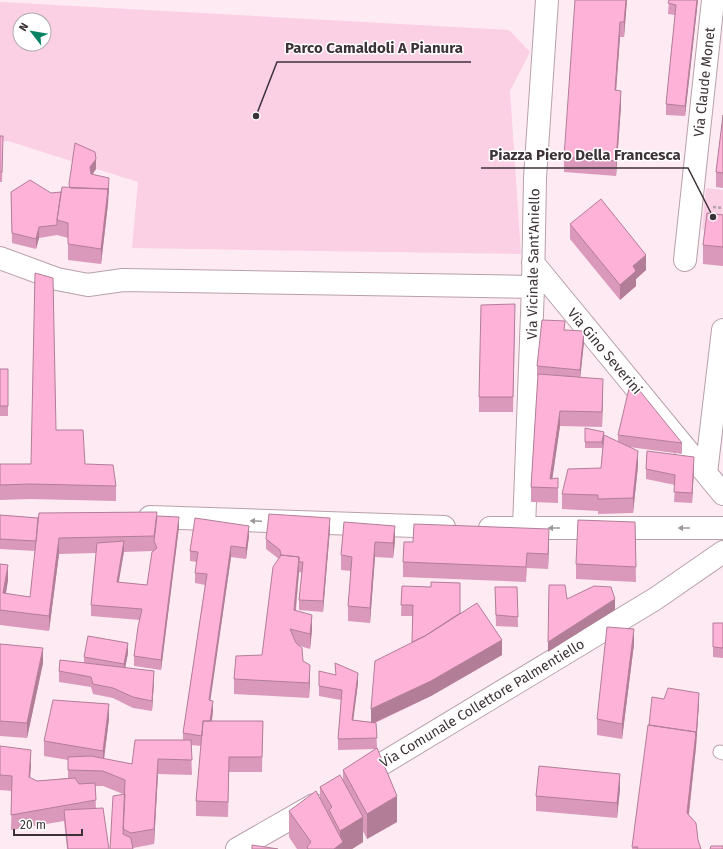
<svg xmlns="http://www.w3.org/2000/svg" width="723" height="849" viewBox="0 0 723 849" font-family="'Fira Sans',sans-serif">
<rect width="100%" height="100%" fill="#feeaf3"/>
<!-- green -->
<path fill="#fbcfe4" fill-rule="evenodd" d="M0,2l509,28 21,22 -20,39 11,163 -389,-6 6,-66 -130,-41 -8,1zM20,20h24v24h-24z
M706,188l17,2v41l-21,-2z"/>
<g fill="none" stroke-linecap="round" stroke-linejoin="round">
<!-- service casing -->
<g stroke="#b8a0ab" stroke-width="15">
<path id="service" d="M720,752l3,1"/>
</g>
<!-- minor casing -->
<g stroke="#b8a0ab" stroke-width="24">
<path id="minor" d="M0,258l57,21 31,6 35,-5 410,7
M685,260l28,-260
M533,263l190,231
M706,473l17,-143
M150,517l294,10
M490,528h233
M524,528l9,-241 2,-109 12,-178
M357,779l298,-180 68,-47
M237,849l77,-44"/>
</g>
<!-- path -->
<path stroke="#b3a3ab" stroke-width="2.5" stroke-dasharray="3 2" stroke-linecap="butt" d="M713,207l10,1"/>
<!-- service -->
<use href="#service" stroke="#fff" stroke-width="13"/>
<!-- minor -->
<use href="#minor" stroke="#fff" stroke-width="22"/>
</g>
<!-- wall -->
<path fill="#da99ba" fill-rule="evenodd" d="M627,0l-3,37h-4l-4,53 5,16 -5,70 -52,-4v-15z
M669,0h29l-13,116 -19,-1v-11l9,-89 -7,-1z
M723,115v73l-7,-1v-15z
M0,136l3,11 -1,35h-2z
M96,169l-3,5 16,14 -1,16 -7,60 -33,-4v-22l-11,-3 -18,3 -3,11 -24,-6 -1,-51 40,1 10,-1 8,-5v-3z
M723,215v51l-20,-2v-19z
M570,224l76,46 -10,9v7l-16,14 -50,-61z
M515,320l-2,92h-34v-15z
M565,330l19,12 -4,35 23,17 -1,33 -42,-1 -8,53 6,-1v25l-27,-1v-15l7,-111h-1v-10z
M0,369h8v47h-8z
M585,428l19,7 14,7v-7l64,8v11l-53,-7 9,19 -5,47 -35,1v-3l-36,-2v-15l39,-26 2,-27 -1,7h-17z
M56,430l29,34 31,22v15l-86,-2 -30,1v-36h31z
M694,468l-2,35 -18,-1 1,-17 -29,-6v-10z
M0,515l38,3 119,-2 22,11 -18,143 -27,-4v-10l6,-36 -49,-4v-11l5,-52 -37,1 -10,77 -49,-6v-61l8,16 -2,14 24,3 5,-46 -35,-2zM153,551l-6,34 -29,-3 6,-30z
M344,522l51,19 -2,17 -18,-1 -5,66 -22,-2v-15l3,-35 -10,-1v-15z
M635,522l1,60 -60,-3v-15z
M330,529l-7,83 -24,-2v-10l3,-27 -3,-1 -3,38 16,20 -2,19 -10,-3 3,15 7,19 -1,18 -75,-4v-15l28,-24 17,-96 -13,-10v-10z
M249,536l-3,23 -15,-2 -21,143 3,11 -1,10h51l-1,51h-33l-1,45 -32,-1v-15l5,-55 -10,-1 1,30 -34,-1 -4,70 -21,4 -23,1 13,-55 -20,-8h-8l1,22 13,41h-42l-3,-28 -53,9 1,-39 -12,-1v-44l31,19 -1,13 7,3 31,-3v-18l-24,-4v-15l65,-22 -5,40 28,5 51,-24v-7l22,-148 -10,-2v-10l2,-11 -7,-1v-10z
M549,544l-1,25 -21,-1 -1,14 -123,-5v-15z
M402,586l58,27 42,42 -71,41 -56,27h1l1,26 20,73 -30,17 -4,-8v11l-11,7h-55l-8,-12v-26l31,-12v-12l23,-7v-10l33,-21 -38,1v-11l3,-39 -22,-4v-10l39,-3 -5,37 18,2 41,-80 1,-26h-12z
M495,587h22l1,40 -22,-1z
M713,623h10v35l-10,-1z
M0,644l43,19 -16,75 -27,-2z
M634,644l-12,95 -25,-4v-16z
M128,653l-3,14 29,14 -2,30 -19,-3 -20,-10 -20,-4 -2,-7 -32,-5v-11l25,-8v-6z
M664,699l35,4 -3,44 -7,68 12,34h-69l17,-124z
M620,789l-3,29 -81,-7v-15z"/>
<!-- shaded-wall -->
<path fill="#b27d97" d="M626,0h1l-3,37v-15z
M697,0h1l-13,116v-10z
M620,22v15l-5,68v-15z
M621,91v15l-5,70v-15z
M96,159v10l-6,8v-10z
M109,178l-1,26 -7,60v-15z
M39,227v11l-3,11v-10z
M646,255v15l-10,9v7l-16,14v-15l13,-19z
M584,331v11l-4,38v-10z
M603,379v15l-1,33v-15z
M560,411v15l-9,62 -1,-9z
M604,432v5l-2,11v-6z
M638,451v15l-5,47v-15z
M694,457v11l-2,35v-10z
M179,517v10l-18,143v-10z
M330,518v11l-7,83v-11z
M249,526v10l-3,23v-11z
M395,526v15l-2,17v-15z
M549,529v15l-1,25v-15z
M59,538v16l-10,77v-15z
M124,541v10l-7,42v-11z
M375,542v15l-5,66v-15z
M231,546v11l-22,153v-10z
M299,557v15l-5,53v-15z
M8,565v15l-5,28v-15z
M615,599v11l-67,42v-10z
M312,615v15l-2,19v-15z
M634,629v15l-12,95v-15z
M502,640v15l-71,41 -60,28v-15z
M128,643v10l-4,21v-10z
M43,648v15l-16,75v-15z
M310,665v15l-1,18v-15z
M154,671v10l-2,30v-10z
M358,673v10l-6,47v-10z
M699,693v10l-3,44 -9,81v-15z
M213,701v10l-4,26v-11z
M109,704v15l-6,47v-15z
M31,750v15l-2,27v-15z
M158,759v15l-4,70v-15z
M620,774v15l-3,29v-15z
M397,796v26l-30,17v-25z
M363,817v25l-11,7h-18l6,-5v-13z"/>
<!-- building -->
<path fill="#feb2d8" stroke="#b27d97" d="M575,0h51l-2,22h-4l-5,68 6,1 -5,70 -52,-4z
M669,0h28l-12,106 -19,-2 10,-99 -8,-2z
M723,115v58l-7,-1z
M0,136h3l-1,36h-2z
M75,143l20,9 1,7 -6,8 1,7 18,4 -1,16v-5l-38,-1 -1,-4z
M30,180l21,13 10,-1 -4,28v5l-18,2 -3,12 -24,-6 -1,-41z
M62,187l46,2 -7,60 -33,-5v-21l-11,-3z
M601,199l45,56 -13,11 3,5 -16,14 -50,-61z
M707,213l16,2v32l-20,-2z
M35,273l18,5 3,152h27l2,34 28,1 3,21 -86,-2 -30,1v-21h31z
M515,304l-2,93h-34l2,-92z
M542,320l23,1 -1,9 20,1 -4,39 -43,-4z
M0,369h8v37h-8z
M538,374l65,5 -1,33 -42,-1 -10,68 8,-1v10l-27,-1z
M631,380l51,63 -64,-8z
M585,428l19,4 -2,10h-17z
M604,435l34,16 -5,47 -35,1v-4l-36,-1 6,-25 33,-1z
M647,451l47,6 -2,36 -18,-1 1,-17 -29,-6z
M157,512l-3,24 -95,2 -10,78 -49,-6v-46l8,1 -5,28 27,4 9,-84z
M269,514l61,4 -7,83 -24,-1 4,-38h-4v-5l-18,-2v1l-1,-6 -14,-11z
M0,515l38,3 -2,23 -36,-2z
M157,516l22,1 -18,143 -27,-4 4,-29 4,-18 -51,-4 6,-62 27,-2 -7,41 30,3 5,-33 5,-4 -3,-7z
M195,518l54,8 -3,22 -15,-2 -22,154 4,1 -3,20h-7l-1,15 -19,-3 24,-159 -12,-1 3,-21 -8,-1z
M578,520l57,2 1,45 -60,-3z
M344,522l51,4 -2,17 -18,-1 -5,66 -22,-2 4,-49 -11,-2z
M414,524l135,5 -1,25 -21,-1 -1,14 -123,-5 1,-20h9z
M281,555l18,2 -5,53 18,5 -2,19 -20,-5 6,14 6,5 1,13 7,4 -1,18 -75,-4 2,-23 26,-1 11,-88z
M431,582l29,1v30l-35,23 -13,6 1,-37h-12l1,-19 29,1z
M549,585h16l2,14 27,-13 17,1 4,12 -67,43z
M495,587h22l1,30 -22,-2z
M477,603l25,37 -71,41 -60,28 4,-48 50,-25z
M713,623h10v25l-10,-1z
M607,627l27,2 -12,95 -25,-5z
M88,636l40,7 -4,21 -40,-7z
M0,644l43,4 -16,75 -27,-2z
M60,660l94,11 -2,30 -19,-4 -20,-9 -20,-4 -2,-7 -32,-6z
M335,663l23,10 -6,47 24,3 1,15 -39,1 4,-49 -23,-4v-15l17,4z
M668,688l31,5 -3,44v-5l-47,-7 3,-28 12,2z
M53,700l56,4 -6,47 -59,-10z
M203,721h60l-1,36h-33l-1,45 -32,-1z
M648,725l48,7 -9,81 9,10 2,17 3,9h-64l1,-2h-6z
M135,740h56l1,20 -34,-1 -4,70 -23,4 -8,-4 2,-49 -22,-9 -35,-1v-13l23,-1 41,8z
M0,746l31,4 -2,27 8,4 38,-3 4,6 16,-1 1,17 -85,15 1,-39 -12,-1z
M377,748l20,48 -30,18 -24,-44z
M539,766l81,8 -3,29 -81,-7z
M340,775l23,42 -23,14 -11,-21 3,-3 -12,-20z
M316,791l27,51 -9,7h-26l-1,-2 4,-5 -22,-31z
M125,794l-2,40 8,4 2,11h-23l3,-53z
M103,808l6,41h-41l-4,-39z
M252,845l26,4h-26z
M711,846h12v3h-13z"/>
<!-- one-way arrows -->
<defs><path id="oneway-solid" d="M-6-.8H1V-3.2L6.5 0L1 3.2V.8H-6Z"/></defs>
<g fill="#9e989b">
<use href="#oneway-solid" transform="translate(256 521) rotate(-178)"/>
<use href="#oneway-solid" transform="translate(554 528) rotate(180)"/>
<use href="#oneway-solid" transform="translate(684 528) rotate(180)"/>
</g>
<g text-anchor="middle" stroke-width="3" stroke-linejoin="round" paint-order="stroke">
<!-- street labels -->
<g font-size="14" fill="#3c3237" stroke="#fff">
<text transform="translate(704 82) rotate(-84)" y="5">Via Claude Monet</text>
<text transform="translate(533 264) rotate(-89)" y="5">Via Vicinale Sant'Aniello</text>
<text transform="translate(605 351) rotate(50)" y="5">Via Gino Severini</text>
<text transform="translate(482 703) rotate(-31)" y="5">Via Comunale Collettore Palmentiello</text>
</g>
</g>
<!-- callouts -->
<path fill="none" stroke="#3c3237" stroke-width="1.5" d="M256 116L277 62H471M713 217L688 168H481"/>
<g fill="#3c3237" stroke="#fff" stroke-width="1.5">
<circle cx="256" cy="116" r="4"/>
<circle cx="713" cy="217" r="4"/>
</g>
<g font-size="15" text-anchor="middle" font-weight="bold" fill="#3c3237" stroke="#fff" stroke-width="3" stroke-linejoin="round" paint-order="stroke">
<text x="374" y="53">Parco Camaldoli A Pianura</text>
<text x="585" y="160">Piazza Piero Della Francesca</text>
</g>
<!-- north arrow -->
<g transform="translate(32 32) rotate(301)"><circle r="19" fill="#ffffff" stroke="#b1adaf"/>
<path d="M0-3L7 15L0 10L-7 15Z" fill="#078363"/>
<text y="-6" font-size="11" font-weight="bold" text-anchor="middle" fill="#3c3237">N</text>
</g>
<!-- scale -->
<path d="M14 829v6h68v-6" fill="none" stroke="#3c3237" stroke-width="2"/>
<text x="20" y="829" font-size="12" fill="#3c3237" stroke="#ffffff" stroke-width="3" paint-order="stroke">20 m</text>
</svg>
